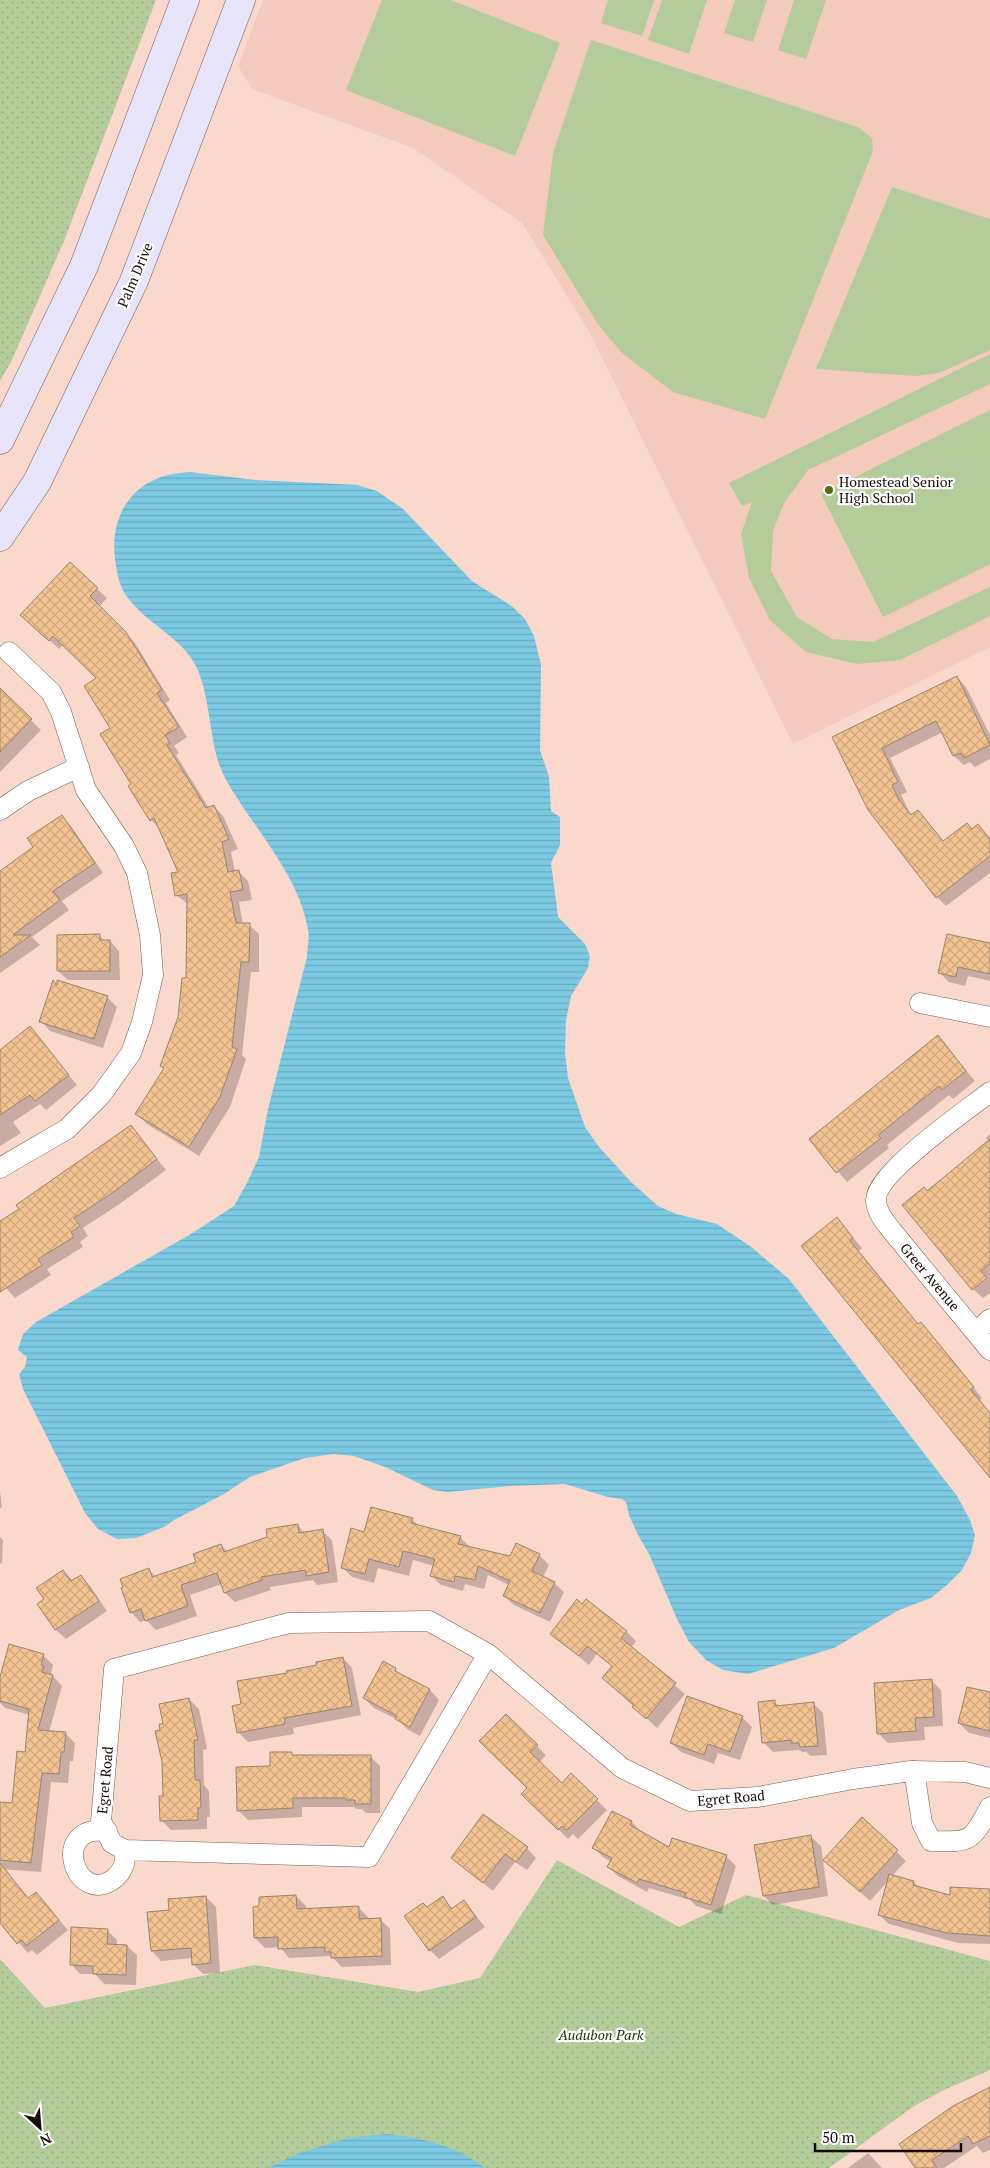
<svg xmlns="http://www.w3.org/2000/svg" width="990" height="2168" viewBox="0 0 990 2168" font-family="'PT Serif',serif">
<defs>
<pattern id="park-dots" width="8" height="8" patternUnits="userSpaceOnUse" patternTransform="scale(1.25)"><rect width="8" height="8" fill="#b3cc99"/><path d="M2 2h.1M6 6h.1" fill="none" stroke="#99ae82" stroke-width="1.8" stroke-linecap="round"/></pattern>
<pattern id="water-rules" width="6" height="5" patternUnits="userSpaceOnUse" patternTransform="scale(1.25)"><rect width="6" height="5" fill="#7bc9e2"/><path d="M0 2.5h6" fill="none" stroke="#69abc0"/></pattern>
<pattern id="building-cross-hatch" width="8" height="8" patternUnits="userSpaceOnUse" patternTransform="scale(1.25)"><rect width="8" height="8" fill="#f2c291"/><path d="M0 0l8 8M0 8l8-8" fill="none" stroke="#cfa57c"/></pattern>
</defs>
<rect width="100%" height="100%" fill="#fad8cc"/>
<!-- built -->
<path fill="#f3cabb" d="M263,0h727v647l-197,97 -203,-411 -68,-110 -109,-75 -161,-59 -14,-23z"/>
<!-- grass -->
<path fill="#b3cc99" d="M382,0h69l109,43 -45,113 -169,-66z
M608,0h46l-12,36 -41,-13z
M662,0h45l-18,54 -41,-14z
M735,0h32l-14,42 -29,-9z
M794,0h32l-20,59 -28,-9z
M591,40l267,87 14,11 1,13 -108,268 -92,-27 -51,-39 -25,-30 -54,-88 10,-82z
M892,187l98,32v131l-51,23 -24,3 -99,-7z
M990,354v30l-182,86 -24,33 -11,28 -2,40 26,46 35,22 41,3 117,-55v29l-90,44 -43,4 -51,-12 -36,-32 -21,-42 -8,-44 11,-32 -10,4 -13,-23z
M990,410v154l-107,53 -62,-123z"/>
<!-- park -->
<path fill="url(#park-dots)" d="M0,0h156l-92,241 -53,121 -11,19z
M557,1860l122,67 67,-32 244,66v109l-44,19 -32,17 -85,62h-829v-209l45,49 210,-43 163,27 62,-14z"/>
<!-- water -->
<path fill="url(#water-rules)" d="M190,472l65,8 102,5 20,6 26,18 69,72 41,26 12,12 9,17 7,29 -1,85 9,27 2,34 9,6v28l-9,18 7,54 27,27 5,12 -2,12 -17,28 -5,24 -1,33 3,25 17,49 14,20 32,35 27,24 18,8 41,10 33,22 39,33 168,217 13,24 5,15 -4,18 -9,17 -15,15 -16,13 -32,12 -65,38 -86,26 -25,-4 -17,-10 -17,-18 -12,-23 -28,-65 -11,-19 -9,-20 -3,-13 -4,-3 -14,-2 -43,-13 -54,2 -63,6 -15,-2 -48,-23 -31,-11 -20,-2 -29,4 -55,19 -26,17 -50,26 -10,7 -28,11 -19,1 -19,-10 -13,-16 -62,-124 -4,-15 6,-7 2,-10 -9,-7 5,-16 13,-12 155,-88 43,-28 13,-23 12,-26 9,-48 39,-152c0,-9 3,-19 1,-27 -7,-44 -38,-83 -63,-120 -9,-14 -20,-29 -26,-46 -10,-31 -9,-66 -22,-96 -14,-30 -50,-44 -69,-70 -9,-11 -11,-25 -13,-39 -5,-39 13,-74 53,-84 7,-2 15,-2 22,-3z
M386,2134c38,4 68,11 99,34h-217l29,-14 51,-16z"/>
<!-- shadow -->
<path fill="#0003" d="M97,589l10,9 -8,9 36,36 35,57 -4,3 21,34 -13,9 5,7 -3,2 33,53 5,-2 9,10 15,33 -7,3 4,20h4l9,9 4,19 -13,2 4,23h6l10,9v38h-8l-9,83 4,4 -16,48 -31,49 -52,-32 -10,-10 28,-45 -3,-3 17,-49 8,-38 1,-75 -12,-9 4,-22 -19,-43 -10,-10 -18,-35 -22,-57 -13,-50 -34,-34 -5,5 -27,-25z
M957,677l9,10 24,48v24l-15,8 -5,-5 -6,3 -10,-9 -11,-24 -53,26 17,34 -6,3 8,16 4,5 5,-5 26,31 34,-16 12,12v35l-44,33 -9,-9 -103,-160z
M0,690l41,40 -41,42z
M61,817l10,9 32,47 -41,28 7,9 -37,27 8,8 -40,28v-100l34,-26z
M99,935l6,6h5l9,10 1,29h-52l-10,-9z
M990,945v36l-22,-5 -3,10 -16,-4 -9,-9z
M59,987l48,10 10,10 -14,41 -53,-17 -9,-10z
M30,1028l47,57 -31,25 -6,-6 -27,18 8,11 -21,13v-94z
M938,1037l37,44 -22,18 -4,-4 -62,50 2,3 -42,34 -37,-43z
M131,1127l35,43 -45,33 -38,25 5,8 -8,6 3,5 -36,22 4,6 -36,23 -9,-10 -6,3v-68z
M990,1134v159l-7,5 -10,-9 -46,-96 62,-52 -3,-3z
M837,1219l25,29 -3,3 60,74 2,-2 9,10 52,65 -2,2 10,13v63z
M0,1491l2,17h-2z
M412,1519l8,8 40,10 10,10 41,11 28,-3 10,10 -6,12 11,6 10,9 -14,30 -36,-17 -10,-9 5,-11 -21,-10 -4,14 -19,-5 -2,7 -22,-6 -9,-9 2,-10 -21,-6 -4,16 -31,-8 -4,15 -22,-6 -10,-10 23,-34z
M297,1525l8,8 17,-2 10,9 6,42 -21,3 -4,-5 -43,7 1,3 -36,12 -10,-9 -3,-9 -32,11 7,21 -41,14 -10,-10 -6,2 -9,-10 18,-42 7,7 42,-14 23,-18 7,7z
M0,1537l3,3 -1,24 -2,-1z
M63,1571l10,10 7,-5 10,10 17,25 -41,28 -10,-9 -17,-26 6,-5z
M626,1631l10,10 -5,7 54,46 -28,34 -54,-50 10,-11 -16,-13 -8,11 -37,-31z
M43,1655l10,10 -2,9 11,12 -13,46 16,1 10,10 -2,18h-3l-2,22 -17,-1 -10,90 -41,-3v-66l13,1 13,-51 4,-38 -25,-7 -5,-5v-21z
M343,1658l9,10 9,47 -68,13 1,6 -46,8 -10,-10 50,-58z
M395,1669l7,7 28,14 9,10 -19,36 -13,-7 -9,-9 -24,-12 -10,-10z
M931,1680l10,10 2,36 -19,1 1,13 -37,3 -10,-10z
M990,1694v44l-21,-5 -10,-10z
M189,1699l10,10 8,40 -4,1 1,35 5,6 1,26h-3v12l-36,1 -10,-10 3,-23 -2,-66 2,-6z
M774,1701l6,6 34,-3 9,9 4,42 -16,1 -5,-4h-4l-3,-2 -26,2 -10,-10z
M506,1716l40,39 -7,8 23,22 9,-10 36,35 -29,29 -5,-5 -5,5 -45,-45 6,-6z
M742,1717l10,10 -12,33 -22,-7 -4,11 -33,-12 -10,-9z
M291,1753l4,3h75l10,10v47h-14l-4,-4h-5l-3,-2h-52v10l-54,3 -10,-10 34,-43z
M613,1812l19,10 9,10 29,17 56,7 10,10 -15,48 -25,-8 -6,-6 -41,-12 -2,4 -29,-16 -10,-9 3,-5 -8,-5 -10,-10z
M862,1818l44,43 -14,15 21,6 7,6 31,8v-7h39v55l-32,-1 -69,-19 -10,-9 9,-34 -18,20 -35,-32z
M811,1837l10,9 7,50 -55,9 -9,-9z
M527,1848l9,10 -9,12 -12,-8 -22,29 -40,-33z
M10,1878l19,21 7,-6 32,37 -31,25 -5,-5 -4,3 -28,-32v-35z
M296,1896l10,10v4l52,-3 10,10v3l12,-1 10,10 1,36 -49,2 -11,-11 -42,2 -9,-11 -15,1 -10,-10z
M206,1897l10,10 4,66 -17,1 -10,-10v-6l-32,3 -9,-10 18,-39z
M443,1898l10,11 11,-8 21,26 -46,32 -9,-9 -3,-41z
M107,1930l10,10v6h10l10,9 -1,30 -32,-1 -9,-10h-15l-9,-10z
M990,2095v55l-7,3 -6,-7 -33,22h-27z
M868,2153l14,15h-34z"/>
<!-- building -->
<path fill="url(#building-cross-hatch)" stroke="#9b846e" d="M70,562l28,26 -8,8 36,36 36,58 -5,3 22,34 -14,8 5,8 -3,2 39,63 8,-3 15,34 -7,3 6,30 11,-2 4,20 -13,2 6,31h14l-1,39h-8l-9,85 5,2 -17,48 -31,50 -54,-33 29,-46 -4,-2 18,-49 4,-39h4l1,-84 -12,2 -4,-23 7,-1 -24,-54 -4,3 -22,-35 3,-2 -31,-50 10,-6 -26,-42 12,-8 -43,-42 -4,5 -29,-26z
M957,676l33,69 -26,13 -3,-5 -8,3 -17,-35 -54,27 16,34 -6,3 7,15 12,15 7,-5 25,31 24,-18 5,6 6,-5 12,15v17l-54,42 -68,-88 -36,-73z
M0,688l32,31 -32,33z
M62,815l33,48 -42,28 7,9 -47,35h18l-31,22v-86l33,-24 -6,-9z
M100,934v6h10v31h-53v-36z
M947,934l43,9v31l-32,-7 -2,10 -18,-4z
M53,980l4,5v-5l51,16 -14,43 -55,-17z
M30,1026l39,49 -34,26 -5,-6 -30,20v-65z
M938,1035l28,36 -24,19 -3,-4 -61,49 3,3 -45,35 -27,-34z
M131,1125l26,34 -45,34 -38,25 6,8 -9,6 3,5 -36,22 4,6 -42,27v-71l19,-12 -3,-4z
M990,1139v124l-9,8 6,7 -15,12 -70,-85 22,-18 3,4z
M837,1217l16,21 -3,3 68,83 3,-2 53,65 -3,3 19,23v65l-189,-232z
M371,1507l42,11 -2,5 50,13 -3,8 52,12 6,-13 24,11 -8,17 23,11 -15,31 -37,-17 7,-15 -32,-15 -3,14 -20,-4 -1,6 -24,-6 5,-17 -32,-8 -4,16 -30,-8 -4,15 -24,-6 10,-40 13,4z
M298,1524l1,9 24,-4 6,43 -23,4v-6l-45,7 1,3 -38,13 -7,-20 -36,12 7,21 -43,15 -4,-12 -11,4 -9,-25 2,-1 -3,-8 29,-11 3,9 44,-15 -3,-8 28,-10 3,8 43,-15 -1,-8z
M63,1570l8,11 10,-6 18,26 -44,29 -18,-26 7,-5 -8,-11z
M577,1599l5,5 4,-5 41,32 -6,7 55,45 -30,36 -14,-12 2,-2 -32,-27 10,-12 -25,-20 -8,10 -29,-22z
M9,1644l35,10 -3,11 3,1 -2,6 11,3 -15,55 28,2 -2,20h-3l-2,22 -17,-1 -11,90 -31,-3v-58l12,1 5,-52 8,1 4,-43 -29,-8v-24z
M343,1657l9,49 -68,12 1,6 -48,9 -5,-27 9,-2 -4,-23 50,-8 -1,-2 30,-6v-3z
M383,1661l13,7 -1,3 35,18 -20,38 -15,-8 2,-3 -34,-18z
M932,1679l2,38 -19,1 1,13 -39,3 -3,-51z
M967,1687l23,5v39l-32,-8z
M687,1696l56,20 -13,36 -22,-8 -4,11 -34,-12z
M189,1698l9,42h-4l1,40h5l1,28h-3v12l-38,1 -1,-25h4l-1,-34 -7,-31 5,-1 -1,-6h4l-4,-20z
M775,1700v6l39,-4 4,44 -18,1 -1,-4h-8v-3l-29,3 -4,-41z
M506,1714l32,31 -8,7 32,31 9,-10 27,26 -31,31 -5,-4 -4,4 -37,-36 6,-6 -48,-47z
M270,1752h22v3h79v49h-16v-4h-9v-2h-53v10l-56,3 -1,-44 34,-1z
M612,1811l20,10 -2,4 39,22 3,-9 55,17 -16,50 -27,-8 2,-4 -47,-14 -2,4 -30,-16 5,-9 -20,-10z
M483,1814l45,33 -12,15 -11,-8 -22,29 -32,-25z
M862,1817l36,33 -38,42 -37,-32z
M811,1835l8,52 -56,9 -9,-51z
M0,1863l28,35 8,-6 23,28 -33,26 -4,-6 -5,4 -17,-21z
M889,1874l25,7 -1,4 37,10v-8l40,2v47l-43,-3 -69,-18z
M296,1895l1,14 62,-3v13l22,-1 1,38 -51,2v-6h-6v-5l-47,2v-12l-24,1 -1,-31 6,-1v-9z
M206,1896l5,67 -19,2 -1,-17 -40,3 -4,-39 22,-2 -1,-11z
M443,1896l8,13 13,-9 12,17 -47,34 -25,-35 19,-13 4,4z
M71,1927l37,2 -1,15 20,1 -1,30 -33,-1v-8l-23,-1z
M990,2087v49l-17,8 -5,-8 -36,24 5,8h-22l-16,-24 54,-38z"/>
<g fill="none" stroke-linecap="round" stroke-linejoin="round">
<!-- minor casing -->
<g stroke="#7a5d52" stroke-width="21">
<path id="minor" d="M0,810l28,-19 51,-24
M920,1003l70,14
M990,1092c-23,18 -116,82 -114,109 1,12 9,21 16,30l98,119
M0,1168l67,-39 34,-34 30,-42 11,-31 11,-47 -3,-40 -13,-62 -13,-27 -38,-56 -25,-78 -10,-20 -42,-40
M976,1332l14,-13
M429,1621l59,33 -119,203 -244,-7 -13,-7 -11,-22 13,-152 175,-46z
M488,1654l134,114 68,33 68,-4 95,-18 58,-8 54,1 25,6
M914,1771l8,52 9,18c39,1 40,2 59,-34
M107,1831c-59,-7 -31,78 8,47 9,-8 11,-17 10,-28"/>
</g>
<!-- secondary casing -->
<g stroke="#7a5d52" stroke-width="29">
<path id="secondary" d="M0,440l84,-174 101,-266
M0,537l37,-55 97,-201 107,-281"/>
</g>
<!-- minor -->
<use href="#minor" stroke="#fff" stroke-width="20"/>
<!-- secondary -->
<use href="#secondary" stroke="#e8e4fb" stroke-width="28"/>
</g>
<!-- markers -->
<circle fill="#5e680c" stroke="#fff" stroke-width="2" cx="829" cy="490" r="5"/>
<g text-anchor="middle" stroke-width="4.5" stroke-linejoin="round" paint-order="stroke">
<!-- street labels -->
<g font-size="14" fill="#150a06" stroke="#fff">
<text transform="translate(135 275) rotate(-67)" y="5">Palm Drive</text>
<text transform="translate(930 1277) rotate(50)" y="5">Greer Avenue</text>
<text transform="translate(105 1780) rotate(-85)" y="5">Egret Road</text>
<text transform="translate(731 1798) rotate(-5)" y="5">Egret Road</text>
</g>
<!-- poi labels -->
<g font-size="14" fill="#150a06" stroke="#fff" text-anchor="start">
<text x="839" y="487">Homestead Senior<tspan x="839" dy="16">High School</tspan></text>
</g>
<!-- park labels -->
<g font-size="14" font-style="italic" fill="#213308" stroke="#fff">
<text x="601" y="2040">Audubon Park</text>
</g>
</g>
<!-- north arrow -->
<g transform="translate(40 2128) rotate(154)" stroke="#ffffff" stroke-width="4" paint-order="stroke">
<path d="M0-4L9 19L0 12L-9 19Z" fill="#150a06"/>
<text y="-8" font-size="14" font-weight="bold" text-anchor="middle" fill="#150a06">N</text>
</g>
<!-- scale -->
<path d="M815 2143v8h146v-8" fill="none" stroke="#150a06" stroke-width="2.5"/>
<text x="822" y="2143" font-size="15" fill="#150a06" stroke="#ffffff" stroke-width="4" paint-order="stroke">50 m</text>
</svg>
